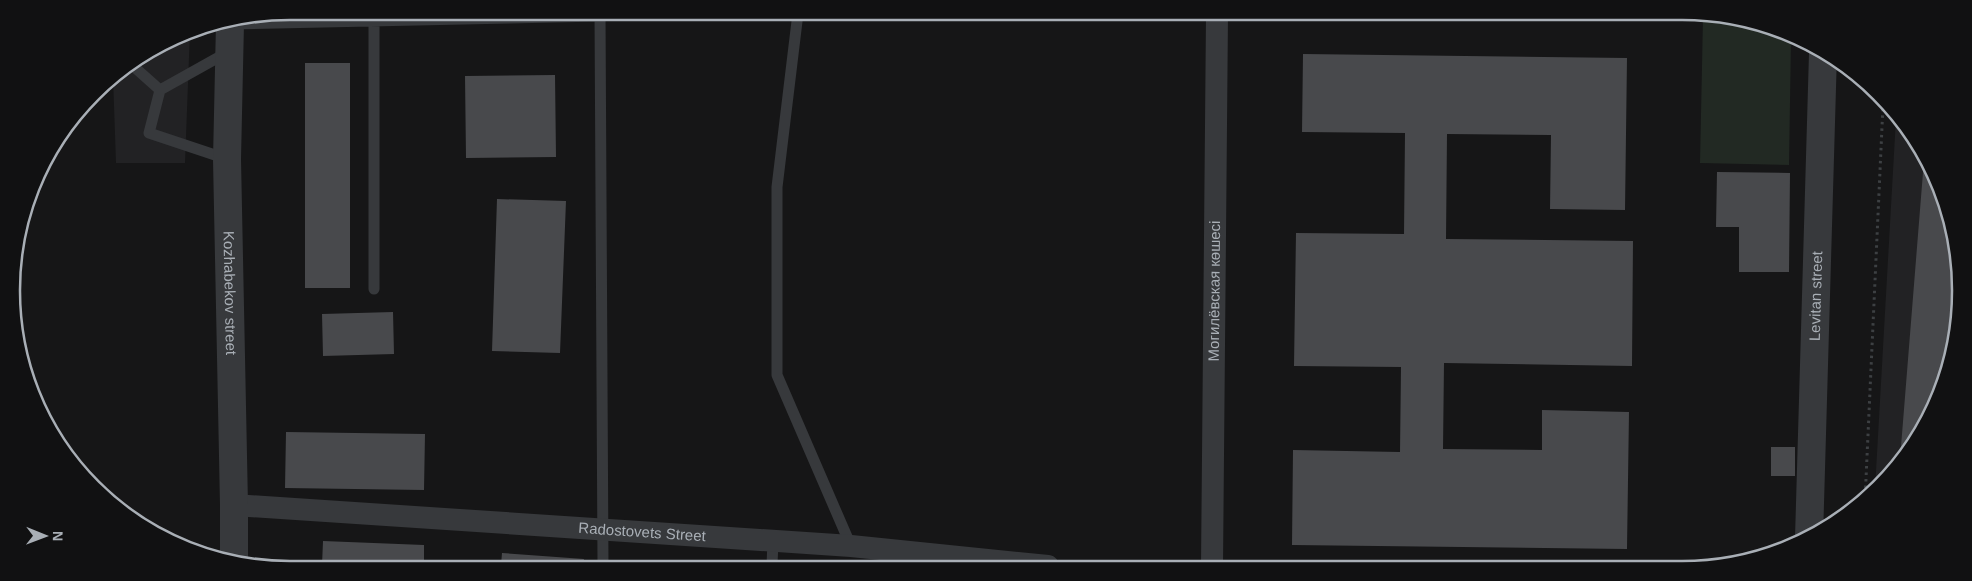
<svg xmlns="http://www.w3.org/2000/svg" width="1972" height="581" viewBox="0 0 1972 581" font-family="Helvetica,sans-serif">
<rect width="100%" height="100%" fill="#161617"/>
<!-- built -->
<path fill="#222224" d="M190,31l-5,132h-69l-3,-86 71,-45z
M1896,118l18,18 41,100v109l-32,85 -48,59z"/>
<!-- green -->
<path fill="#222923" d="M1703,17h33l55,22 -2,126 -89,-2z"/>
<!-- building -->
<path fill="#48494c" d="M190,31l-1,9h-17l12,-8z
M1303,54l324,4 -2,152 -75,-1 1,-74 -104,-1 -1,105 187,2 -1,125 -188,-3 -1,86 99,1v-40l87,2 -2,137 -335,-4 1,-95 107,2 1,-85 -107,-1 2,-133 108,1 1,-101 -103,-1z
M305,63h45v225h-45z
M555,75l1,82 -90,1 -1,-82z
M1924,160l31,76v109l-32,85 -23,29z
M1717,172l73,1 -1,99h-50v-45h-23z
M497,199l69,2 -6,152 -68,-2z
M393,312l1,42 -71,2 -1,-42z
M286,432l139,2 -1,56 -139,-2z
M1771,447h24v29h-24z
M323,541l101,4v20h-102z
M502,553l82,6 -1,6h-82z"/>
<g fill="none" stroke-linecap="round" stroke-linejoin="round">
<!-- path -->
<path stroke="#3d4043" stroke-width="3" stroke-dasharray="2.5 4" stroke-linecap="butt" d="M199,29v6
M1865,501l18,-396"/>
<!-- service -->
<path stroke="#37393c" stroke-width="11" d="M600,12l3,553
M798,13l-21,174v188l74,171
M510,18l90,-2
M230,24l280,-6v-6
M132,65l28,25 68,-38
M160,90l-11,43 78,26
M374,289v-268
M772,565l1,-24"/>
<!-- minor -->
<g stroke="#37393c" stroke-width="22">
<path id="s1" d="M234,505l617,41 197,20"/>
<path id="s2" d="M1212,566l5,-551"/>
</g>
<!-- tertiary -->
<g stroke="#37393c" stroke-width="28">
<path id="s3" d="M230,23l-3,136 7,346v59"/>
<path id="s4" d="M1809,538l14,-485"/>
</g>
</g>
<g text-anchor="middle" stroke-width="5" stroke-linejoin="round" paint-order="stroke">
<!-- street labels -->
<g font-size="15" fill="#a9afb6" stroke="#111112">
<text dy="5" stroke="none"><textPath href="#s2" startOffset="275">Могилёвская көшесі</textPath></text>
<text dy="5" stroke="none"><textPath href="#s3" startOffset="270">Kozhabekov street</textPath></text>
<text dy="5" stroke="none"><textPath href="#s4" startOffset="242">Levitan street</textPath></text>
<text dy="5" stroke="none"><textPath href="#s1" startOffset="409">Radostovets Street</textPath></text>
</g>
</g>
<!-- crop -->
<path d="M0 0H1972V581H0ZM290 20H1682A270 270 0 0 1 1952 290V291A270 270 0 0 1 1682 561H290A270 270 0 0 1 20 291V290A270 270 0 0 1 290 20Z" fill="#111112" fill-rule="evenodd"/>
<path fill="none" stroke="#a9afb6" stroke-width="2.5" d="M290 20H1682A270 270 0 0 1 1952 290V291A270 270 0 0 1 1682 561H290A270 270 0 0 1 20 291V290A270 270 0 0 1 290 20Z"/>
<!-- north arrow -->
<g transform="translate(45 536) rotate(91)" stroke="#111112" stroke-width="4" paint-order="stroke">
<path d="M0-4L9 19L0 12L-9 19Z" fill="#a9afb6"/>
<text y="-8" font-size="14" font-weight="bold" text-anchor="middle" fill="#a9afb6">N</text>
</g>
</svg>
